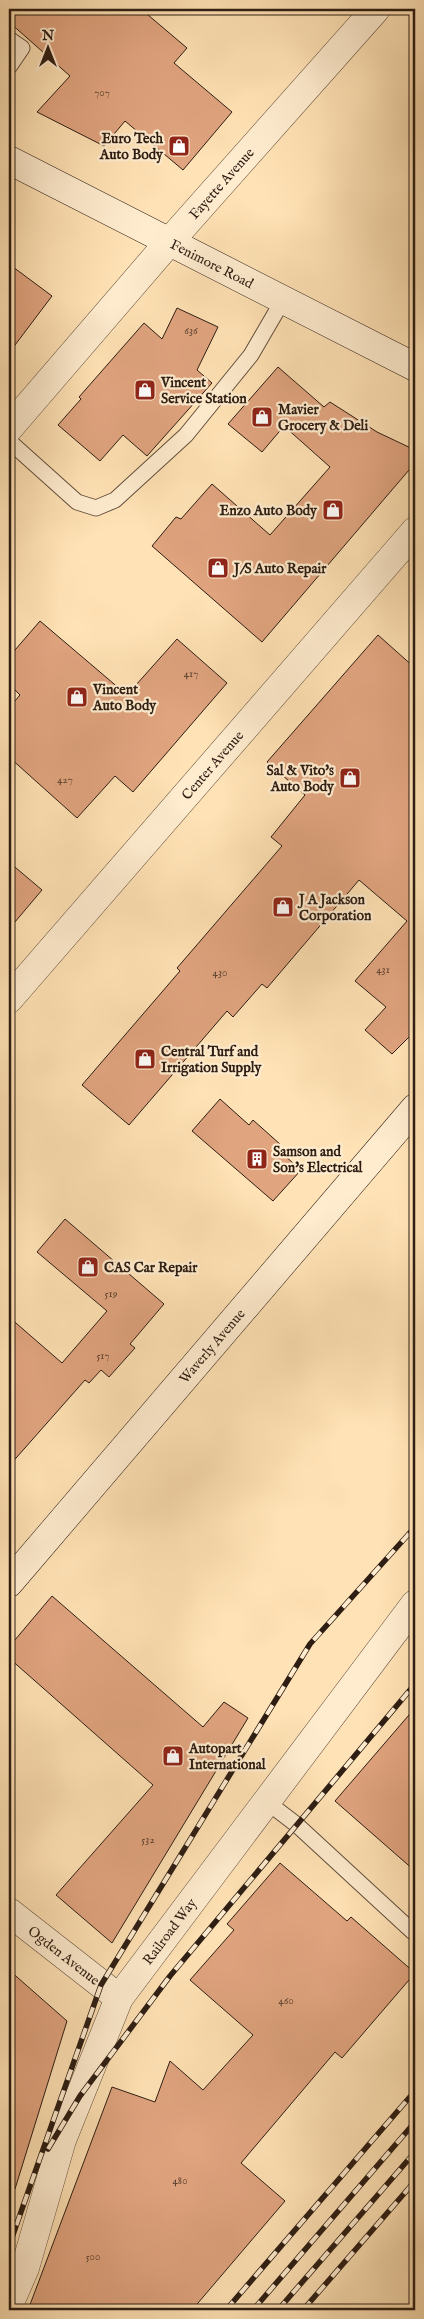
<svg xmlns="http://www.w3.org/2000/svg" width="424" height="2319" viewBox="0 0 424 2319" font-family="'IM FELL English',serif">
<rect width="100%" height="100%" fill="#ffe2b5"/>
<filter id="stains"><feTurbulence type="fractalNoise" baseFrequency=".004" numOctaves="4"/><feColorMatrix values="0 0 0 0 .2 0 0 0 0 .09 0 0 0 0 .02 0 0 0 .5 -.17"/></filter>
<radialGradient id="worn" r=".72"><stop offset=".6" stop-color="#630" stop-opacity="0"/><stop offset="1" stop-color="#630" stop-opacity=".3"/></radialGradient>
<!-- building -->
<path fill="#e0a47f" stroke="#2d1d13" d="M9,9h132l46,39 -13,15 58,49 -49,58 -58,-49 -21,25 -67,-34 33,-36 -61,-54z
M9,264l43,32 -43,57z
M177,308l41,19 -21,43 15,13 -65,73 -24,-21 -23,26 -42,-36 23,-26 -2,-2 65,-74 18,16z
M278,367l46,40 6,-5 47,30 38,18v13l-153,179 -110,-96 24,-29 5,2 31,-35 58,51 60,-68 -46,-41 -22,26 -34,-28z
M40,621l87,74 50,-56 50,44 -94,109 -18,-16 -38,42 -68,-61v-49l11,-13 -11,-11v-27z
M378,635l37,33v363l-23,23 -27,-24 21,-23 -31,-26 52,-60 -48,-41 -92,108 -5,-4 -29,33 -6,-6 -98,114 -47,-40 98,-114 -3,-3 105,-122 -11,-9 34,-42 -38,-33z
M9,862l33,28 -33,39z
M220,1099l29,26 4,-5 28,25 -4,4 24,21 -28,31 -81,-70z
M65,1219l99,85 -34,40 5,4 -26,29 -8,-7 -12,13 -4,-3 -76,86v-149l53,46 45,-52 -70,-59z
M52,1596l151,131 21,-25 24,16 -136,225 -56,-48 97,-110 -144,-127v-11z
M415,1708v163l-80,-70z
M280,1863l67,58 4,-4 64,56 -73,85 -7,-6 -94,111 44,38 -93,109h-164l84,-223 43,15 15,-41 33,29 50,-55 -63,-55 44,-50 -7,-6z
M9,1970l58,51 -52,168 -6,-1z"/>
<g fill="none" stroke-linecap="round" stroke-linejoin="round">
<!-- lane casing -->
<g stroke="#624e3c" stroke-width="17">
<path id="lane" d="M9,39l13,9 -13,19
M9,441l68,61 19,6 19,-8 71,-65 65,-80 32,-55
M267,1802l30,23 116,107"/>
</g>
<!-- street casing -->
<g stroke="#624e3c" stroke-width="29">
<g id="street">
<path id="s1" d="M9,428l161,-187 206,-232"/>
<path id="s2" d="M9,999l406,-468"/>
<path id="s3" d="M9,1912l110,86"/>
<path id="s4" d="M9,2305l16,-37 37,-128 57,-142 296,-394"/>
</g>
</g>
<!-- secondary casing -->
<g stroke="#2d1d13" stroke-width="29">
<g id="secondary">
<path id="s5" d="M9,160l406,207"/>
<path id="s6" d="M9,1583l406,-475"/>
</g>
</g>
<!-- lane -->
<use href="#lane" stroke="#ffeccf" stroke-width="15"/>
<!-- street -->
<use href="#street" stroke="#ffeccf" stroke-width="28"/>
<!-- secondary -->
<use href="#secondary" stroke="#ffeccf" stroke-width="28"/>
<!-- rail casing -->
<g stroke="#2d1d13" stroke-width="5.5">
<path id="rail" d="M48,2149l32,-53 90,-120 245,-292
M9,2246l92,-261 209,-341 105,-117
M226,2310l189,-219
M253,2310l162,-188
M278,2310l137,-158
M303,2310l112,-129"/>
</g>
<!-- rail -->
<use href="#rail" stroke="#ffeccf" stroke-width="4" stroke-dasharray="11" stroke-linecap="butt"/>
</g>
<!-- icons -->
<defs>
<g id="shop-square" transform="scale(1.125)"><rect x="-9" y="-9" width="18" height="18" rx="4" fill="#8f2418" stroke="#ffeccf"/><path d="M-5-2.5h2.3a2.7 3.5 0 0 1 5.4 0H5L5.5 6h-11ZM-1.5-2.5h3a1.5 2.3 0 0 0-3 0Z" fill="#fff"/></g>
<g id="building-square" transform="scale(1.125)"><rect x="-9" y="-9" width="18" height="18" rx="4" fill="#8f2418" stroke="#ffeccf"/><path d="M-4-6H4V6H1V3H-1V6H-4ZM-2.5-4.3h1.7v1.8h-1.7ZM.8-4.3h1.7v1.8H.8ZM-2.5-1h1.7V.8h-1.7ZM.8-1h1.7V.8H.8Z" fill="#fff"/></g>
</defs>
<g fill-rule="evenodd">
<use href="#shop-square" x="179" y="146"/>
<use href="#shop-square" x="145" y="390"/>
<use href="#shop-square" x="262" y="417"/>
<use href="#shop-square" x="333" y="510"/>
<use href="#shop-square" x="218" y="568"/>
<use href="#shop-square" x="77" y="697"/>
<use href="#shop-square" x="350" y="778"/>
<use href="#shop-square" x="283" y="907"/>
<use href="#shop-square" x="145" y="1059"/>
<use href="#building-square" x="257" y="1159"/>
<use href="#shop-square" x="88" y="1267"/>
<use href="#shop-square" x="173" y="1756"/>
</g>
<g text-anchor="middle" stroke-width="4.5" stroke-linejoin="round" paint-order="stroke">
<!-- number labels -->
<g font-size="11" fill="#5a3f2e">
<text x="102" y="96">707</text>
<text x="191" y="334">636</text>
<text x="191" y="677">417</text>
<text x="65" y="783">427</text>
<text x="383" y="973">431</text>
<text x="220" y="976">430</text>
<text x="111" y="1297">519</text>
<text x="103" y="1359">517</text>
<text x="148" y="1843">532</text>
<text x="286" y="2004">460</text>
<text x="180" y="2184">480</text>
<text x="93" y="2260">500</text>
</g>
<!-- poi labels -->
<g font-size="14" font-weight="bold" fill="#2d1d13" stroke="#ffeccf" text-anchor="start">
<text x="163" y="143" text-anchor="end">Euro Tech<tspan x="163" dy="16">Auto Body</tspan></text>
<text x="161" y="387">Vincent<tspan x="161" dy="16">Service Station</tspan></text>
<text x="278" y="414">Mavier<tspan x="278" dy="16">Grocery &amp; Deli</tspan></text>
<text x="317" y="515" text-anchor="end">Enzo Auto Body</text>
<text x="234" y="573">J/S Auto Repair</text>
<text x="93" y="694">Vincent<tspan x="93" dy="16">Auto Body</tspan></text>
<text x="334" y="775" text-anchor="end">Sal &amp; Vito's<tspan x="334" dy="16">Auto Body</tspan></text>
<text x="299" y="904">J A Jackson<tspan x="299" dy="16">Corporation</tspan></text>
<text x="161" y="1056">Central Turf and<tspan x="161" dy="16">Irrigation Supply</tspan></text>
<text x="273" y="1156">Samson and<tspan x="273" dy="16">Son's Electrical</tspan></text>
<text x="104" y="1272">CAS Car Repair</text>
<text x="189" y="1753">Autopart<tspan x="189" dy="16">International</tspan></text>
</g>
<!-- street labels -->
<g font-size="14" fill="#2d1d13" stroke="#ffeccf">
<text dy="5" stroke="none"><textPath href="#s1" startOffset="324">Fayette Avenue</textPath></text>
<text dy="5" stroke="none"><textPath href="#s5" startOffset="228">Fenimore Road</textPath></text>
<text dy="5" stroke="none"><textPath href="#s2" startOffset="310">Center Avenue</textPath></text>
<text dy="5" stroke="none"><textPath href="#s6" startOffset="312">Waverly Avenue</textPath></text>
<text dy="5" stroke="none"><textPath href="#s4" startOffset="410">Railroad Way</textPath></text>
<text dy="5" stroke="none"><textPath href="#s3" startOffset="70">Ogden Avenue</textPath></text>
</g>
</g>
<!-- margin -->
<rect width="424" height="2319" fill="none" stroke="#ffe2b5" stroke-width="30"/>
<rect x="10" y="10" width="404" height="2299" fill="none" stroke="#2d1d13" stroke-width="2.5"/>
<rect x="15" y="15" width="394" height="2289" fill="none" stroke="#2d1d13"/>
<!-- north arrow -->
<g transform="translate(48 48)" stroke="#ffeccf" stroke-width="4" paint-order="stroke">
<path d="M0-4L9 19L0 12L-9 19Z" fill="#2d1d13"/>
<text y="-8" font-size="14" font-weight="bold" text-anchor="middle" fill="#2d1d13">N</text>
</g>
<rect width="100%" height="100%" filter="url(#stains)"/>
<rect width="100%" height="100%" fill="url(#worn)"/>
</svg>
